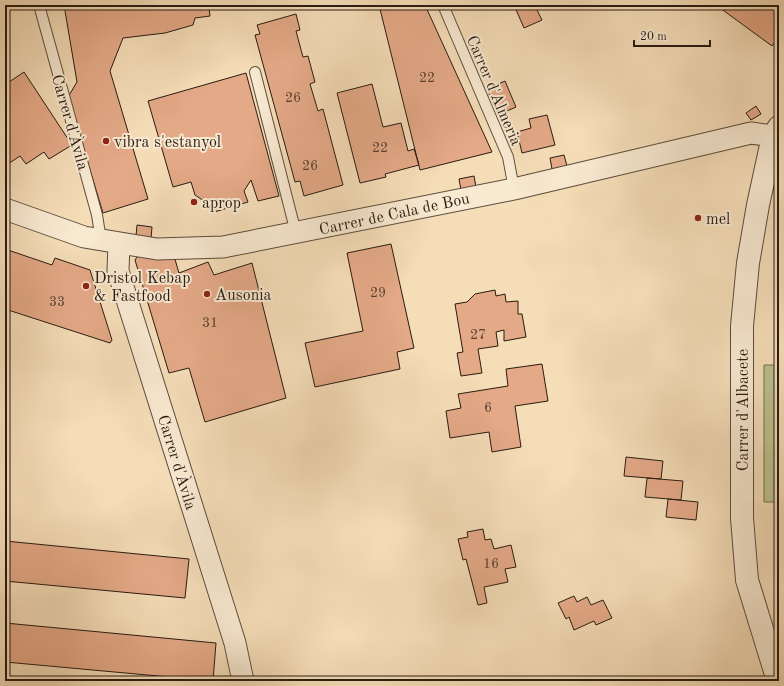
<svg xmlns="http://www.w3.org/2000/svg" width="784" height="686" viewBox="0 0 784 686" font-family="'Old Standard TT',serif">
<rect width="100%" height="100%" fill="#f5ddb8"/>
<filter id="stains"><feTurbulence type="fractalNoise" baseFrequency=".005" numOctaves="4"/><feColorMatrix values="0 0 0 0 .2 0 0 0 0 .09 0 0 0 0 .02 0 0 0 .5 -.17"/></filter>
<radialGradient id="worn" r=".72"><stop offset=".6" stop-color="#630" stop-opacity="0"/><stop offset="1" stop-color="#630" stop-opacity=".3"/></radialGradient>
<!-- green -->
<path fill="#bbc18f" stroke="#726e50" d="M764,365h15v137h-15z"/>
<!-- building -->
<path fill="#e4a987" stroke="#281b12" d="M64,5h164l-19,3 1,8 -15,2 -2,7 -28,8 -42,5 -13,33 38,128 -45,14 -35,-116 9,-15z
M379,5h46l67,147 -72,18z
M514,5h28l-6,3 6,12 -18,8z
M716,5h63v31l-7,10z
M296,14l4,16 -4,1 7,26 5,-1 7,26 -5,2 8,27 5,-2 20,76 -39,11 -4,-15 -5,1 -40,-147 5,-1 -3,-9z
M24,72l48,73 -23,14 -5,-7 -18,12 -6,-8 -15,10v-84l1,2z
M246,73l33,123 -21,5 -7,-21 -7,11 4,11 -37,11 -4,-10 -12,-8 -4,-13 -18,5 -25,-86z
M505,81l11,26 -18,8 -11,-26z
M372,84l11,43 18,-4 7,28 6,-2 5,16 -34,9 1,3 -26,6 -23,-90z
M756,106l5,8 -10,6 -5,-7z
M547,115l8,30 -33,8 -5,-21 14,-4 -2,-9z
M564,155l3,11 -15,3 -2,-11z
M474,176l2,11 -15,3 -2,-11z
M137,225l15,2 -1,11 -15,-2z
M391,244l23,104 -17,4 3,17 -85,18 -10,-44 58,-12 -16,-78z
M5,249l47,16 3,-7 35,12 22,70 -2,3 -105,-34z
M139,254l35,2 5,17 29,-11 6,13 38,-12 34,135 -81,24 -16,-54 -20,5 -34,-113z
M495,290l1,6 9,-2 1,8 12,-1v13h4l4,23 -22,4v-11l-8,2 2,14 -20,3 4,24 -21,3 -4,-23 6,-1 -8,-48 12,-2 8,-8z
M542,364l6,37 -33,5 6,41 -29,5 -3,-20 -39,6 -4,-27 15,-3 -3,-14 50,-8 -2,-17z
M626,457l37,4 -2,18 -37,-3z
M647,478l36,3 -2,19 -36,-3z
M668,499l30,3 -2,18 -30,-3z
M483,529l2,11 6,-1 3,10 17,-4 5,22 -11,2 3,13 -24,5 3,16 -9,2 -12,-46 -3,1 -5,-21 10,-2 -1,-5z
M5,541l184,18 -4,39 -180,-17z
M574,596l3,6 10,-5 4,8 12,-5 9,18 -16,7 -2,-4 -20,9 -5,-13 -3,2 -8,-16z
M5,623l211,20 -3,38 -208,-19z
M516,678h25v3h-25z"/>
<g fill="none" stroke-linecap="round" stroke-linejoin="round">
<!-- service casing -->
<g stroke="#5b4c3c" stroke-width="12">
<path id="service" d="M39,5l58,210 4,25
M443,5l65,152 6,32
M255,72l41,161"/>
</g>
<!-- minor casing -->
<g stroke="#5b4c3c" stroke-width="23">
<path id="minor" d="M5,209l79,28 73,12 66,-2 291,-58 237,-56 22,3
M119,243l-1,28 117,372 8,38"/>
</g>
<!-- tertiary casing -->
<g stroke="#5b4c3c" stroke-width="24">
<path id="tertiary" d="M778,681l-31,-101 -5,-62v-192l6,-63 10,-58 15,-69 6,-9"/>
</g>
<!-- service -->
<use href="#service" stroke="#f8e9d1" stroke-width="10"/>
<!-- minor -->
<use href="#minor" stroke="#f8e9d1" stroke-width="21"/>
<!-- tertiary -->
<use href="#tertiary" stroke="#f8e9d1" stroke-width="22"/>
</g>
<!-- markers -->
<g fill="#8f2418" stroke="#f8e9d1" stroke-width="1.5">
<circle cx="106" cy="141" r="4"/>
<circle cx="194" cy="202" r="4"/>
<circle cx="698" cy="218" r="4"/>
<circle cx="86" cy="286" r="4"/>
<circle cx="207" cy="294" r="4"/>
</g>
<g text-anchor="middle" stroke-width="4" stroke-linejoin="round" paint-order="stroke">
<!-- number labels -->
<g font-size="14" fill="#573e2f">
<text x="427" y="82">22</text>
<text x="293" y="102">26</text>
<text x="380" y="152">22</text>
<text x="310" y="170">26</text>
<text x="378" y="297">29</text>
<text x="57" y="306">33</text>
<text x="210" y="327">31</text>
<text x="478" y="339">27</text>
<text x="488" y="412">6</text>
<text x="491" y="568">16</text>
</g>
<!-- street labels -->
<g font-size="16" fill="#281b12" stroke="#f8e9d1">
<text transform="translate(495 90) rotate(67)" y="6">Carrer d'Almeria</text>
<text transform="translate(71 122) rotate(74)" y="6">Carrer d'Àvila</text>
<text transform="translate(394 213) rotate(-12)" y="6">Carrer de Cala de Bou</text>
<text transform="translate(742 410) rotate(-90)" y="6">Carrer d'Albacete</text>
<text transform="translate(178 462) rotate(73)" y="6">Carrer d'Àvila</text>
</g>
<!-- poi labels -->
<g font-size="16" fill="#281b12" stroke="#f8e9d1" text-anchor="start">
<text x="114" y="147">vibra s'estanyol</text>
<text x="202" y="208">aprop</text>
<text x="706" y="224">mel</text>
<text x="94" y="283">Dristol Kebap<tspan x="94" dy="18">&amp; Fastfood</tspan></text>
<text x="215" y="300">Ausonia</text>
</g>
</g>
<!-- margin -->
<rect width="784" height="686" fill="none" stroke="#f5ddb8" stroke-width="20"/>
<rect x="6" y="6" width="772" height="674" fill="none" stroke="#281b12" stroke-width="2"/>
<rect x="10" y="10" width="764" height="666" fill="none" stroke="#281b12"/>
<!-- scale -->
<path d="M634 40v6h76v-6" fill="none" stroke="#281b12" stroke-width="2"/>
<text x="640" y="40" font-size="12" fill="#281b12" stroke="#f8e9d1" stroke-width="3" paint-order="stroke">20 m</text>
<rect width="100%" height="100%" filter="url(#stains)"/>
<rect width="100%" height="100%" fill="url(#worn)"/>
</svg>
